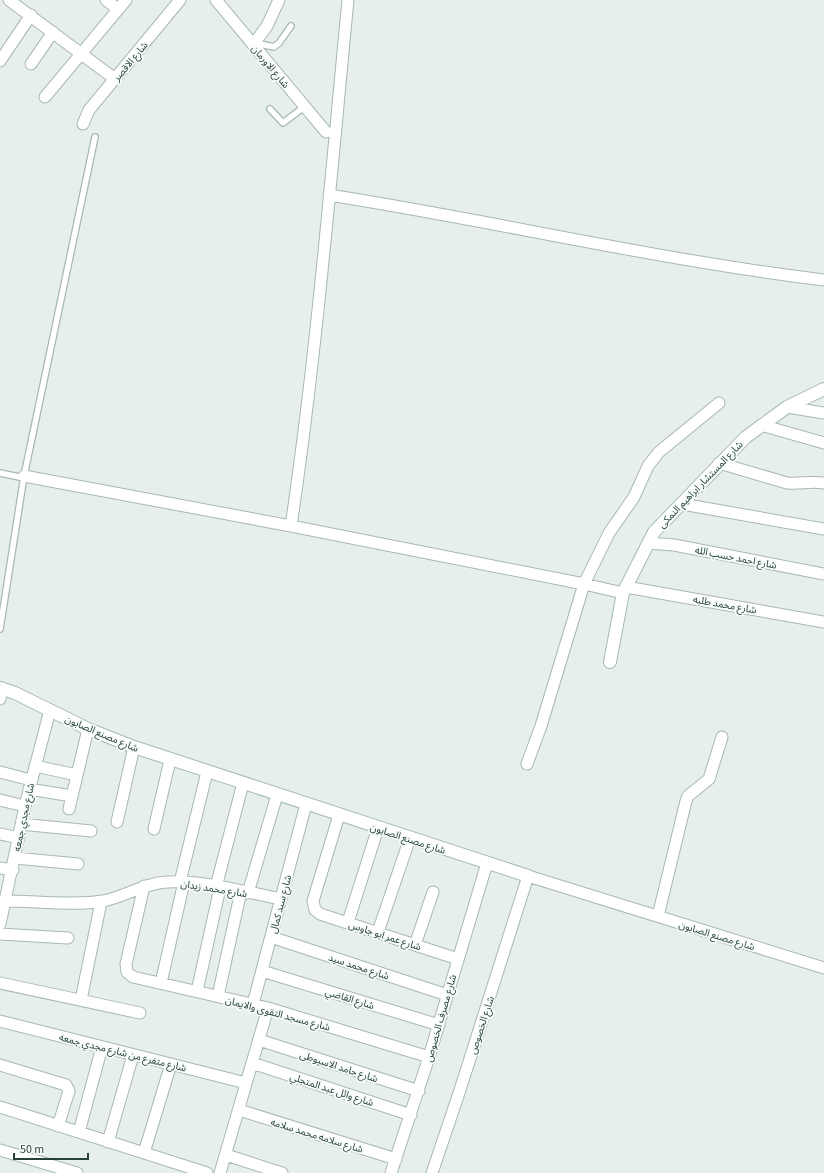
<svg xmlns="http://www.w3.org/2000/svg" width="824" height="1173" viewBox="0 0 824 1173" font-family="'Source Sans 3','Noto Sans Arabic',sans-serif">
<rect width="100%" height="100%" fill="#e6efeb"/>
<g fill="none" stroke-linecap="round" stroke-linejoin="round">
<!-- lane casing -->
<g stroke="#a8b8b2" stroke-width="8">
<path id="lane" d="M255,43l19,4 5,-4 12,-17
M270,109l13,14 21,-16
M0,473l24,5
M0,629l24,-153 71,-339"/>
</g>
<!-- street casing -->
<g stroke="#a8b8b2" stroke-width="13">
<path id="street" d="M9,0l106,79
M106,0l12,9
M216,0l110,132
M253,45l14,-19 12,-26
M0,61l31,-46
M31,64l22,-32
M45,97l81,-97
M83,124l6,-14 91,-110
M329,195c166,26 329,65 495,85
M787,407l37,6
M761,425l63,18
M719,463l68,20c13,1 24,-2 37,0
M24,476l267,50 293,58 39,9
M682,504l142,25
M291,526c26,-175 40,-351 57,-526
M648,543l26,2 150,29
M626,587l198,35
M0,699l2,-11
M527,764l14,-38 43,-142 25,-51 25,-36 14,-31 11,-14 60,-49
M35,766l42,9
M0,772l31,8
M29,789l43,7
M0,800l25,6
M69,809l19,-80
M339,815l-26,86 2,9 5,4 138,45
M117,822l17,-75
M21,824l70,7
M154,829l16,-69
M0,834l19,4
M15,858l63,6
M0,868l13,2
M180,882l27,-110
M144,886l-18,78 1,8 6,5 135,31 161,49
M216,887l27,-104
M248,893l29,-98
M5,901c29,0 71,5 98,0 22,-4 41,-18 64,-19 36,-2 78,10 114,17
M658,916l28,-115 2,-5 21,-17 13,-42
M348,922l30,-94
M0,924l25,-118 25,-96
M378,932l32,-94
M0,934l68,4
M271,937l176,58
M415,945l18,-53
M262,971l177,54
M0,983l140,30
M161,983l23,-101
M197,991l23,-103
M218,996l23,-105
M81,1000l20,-98
M253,1004l53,-200
M0,1021l246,62
M259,1040l160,51
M252,1063l159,52
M0,1065l66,20 3,6 -11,35
M0,1107l207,66
M239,1110l157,49
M79,1132l23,-85
M108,1142l25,-87
M0,1150l77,23
M144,1153l27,-89
M226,1155l56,18
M220,1173l48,-165
M391,1173l38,-116 58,-194
M432,1173l28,-83 68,-214 296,92"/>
</g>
<!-- secondary casing -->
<g stroke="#a4bbb3" stroke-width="14">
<path id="secondary" d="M610,662l13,-69 31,-61 92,-95 41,-30 37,-18
M0,688l15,5 73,36 46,18 394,129"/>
</g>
<!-- lane -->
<use href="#lane" stroke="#fff" stroke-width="5.5"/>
<!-- street -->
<use href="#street" stroke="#fff" stroke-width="11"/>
<!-- secondary -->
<use href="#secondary" stroke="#fff" stroke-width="12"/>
</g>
<g text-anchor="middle" stroke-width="3.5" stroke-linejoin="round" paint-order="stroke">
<!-- street labels -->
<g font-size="10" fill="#24423a" stroke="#f7fbf9">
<text transform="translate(130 61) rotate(-50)" y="4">شارع الاقصر</text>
<text transform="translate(271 66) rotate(50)" y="4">شارع الاورمان</text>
<text transform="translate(700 484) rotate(-46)" y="4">شارع المستشار ابراهيم النمكى</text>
<text transform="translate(736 557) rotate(11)" y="4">شارع احمد حسب الله</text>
<text transform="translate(725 604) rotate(10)" y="4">شارع محمد طلبه</text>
<text transform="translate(102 733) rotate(23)" y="4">شارع مصنع الصابون</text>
<text transform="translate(23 817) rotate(-78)" y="4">شارع مجدي جمعه</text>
<text transform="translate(408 838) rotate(18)" y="4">شارع مصنع الصابون</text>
<text transform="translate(214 888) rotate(9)" y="4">شارع محمد زيدان</text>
<text transform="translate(280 904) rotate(-75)" y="4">شارع سيد كمال</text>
<text transform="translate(385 935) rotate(18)" y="4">شارع عمر ابو جاوس</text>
<text transform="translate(717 935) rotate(17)" y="4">شارع مصنع الصابون</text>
<text transform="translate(359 966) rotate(18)" y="4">شارع محمد سيد</text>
<text transform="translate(350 998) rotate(17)" y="4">شارع القاضي</text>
<text transform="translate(278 1013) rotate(15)" y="4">شارع مسجد التقوى والايمان</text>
<text transform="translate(440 1018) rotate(-74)" y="4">شارع مصرف الخصوص</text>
<text transform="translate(481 1025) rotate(-72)" y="4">شارع الخصوص</text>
<text transform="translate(123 1052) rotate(14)" y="4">شارع متفرع من شارع مجدي جمعه</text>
<text transform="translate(339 1066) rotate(18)" y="4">شارع حامد الاسيوطى</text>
<text transform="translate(332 1089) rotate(18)" y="4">شارع وائل عبد المتجلي</text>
<text transform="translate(317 1135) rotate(17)" y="4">شارع سلامه محمد سلامه</text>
</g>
</g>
<!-- scale -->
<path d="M14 1153v6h74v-6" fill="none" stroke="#24423a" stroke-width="2"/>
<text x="20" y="1153" font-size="12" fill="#24423a" stroke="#f7fbf9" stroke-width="3" paint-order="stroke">50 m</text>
</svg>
